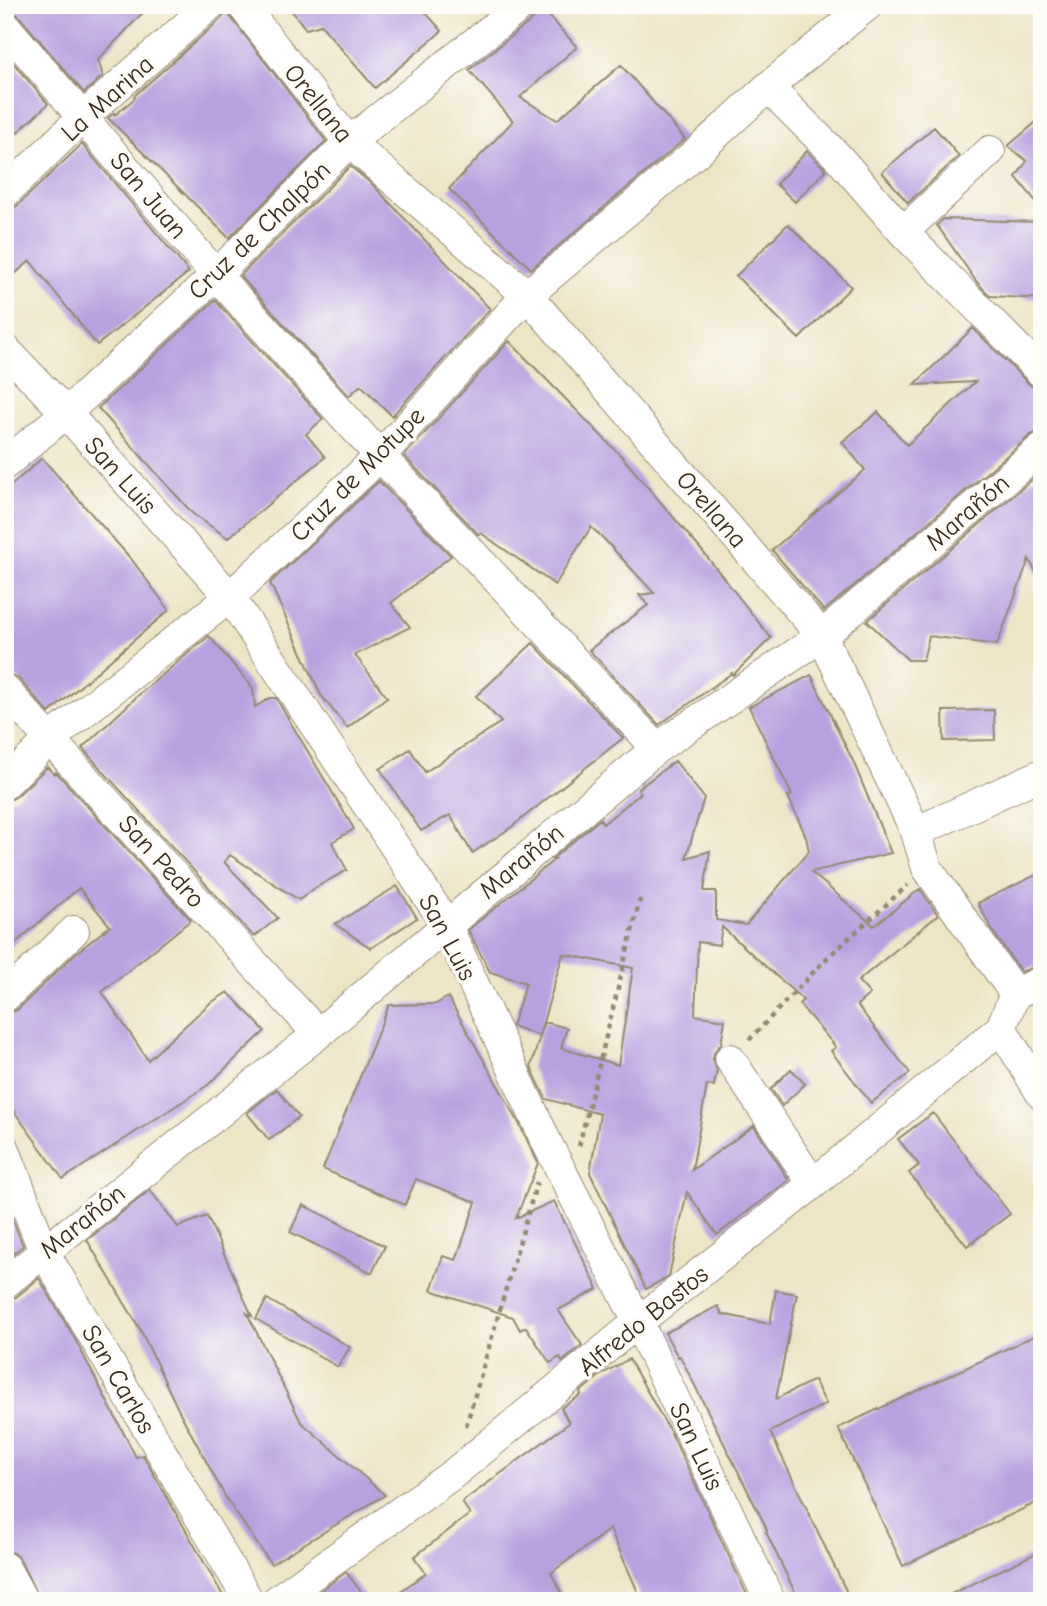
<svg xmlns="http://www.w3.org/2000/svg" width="1047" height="1606" viewBox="0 0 1047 1606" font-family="'Comic Neue',sans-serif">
<rect width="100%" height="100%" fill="#fdfcf7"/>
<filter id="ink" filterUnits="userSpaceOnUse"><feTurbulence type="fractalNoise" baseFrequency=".0143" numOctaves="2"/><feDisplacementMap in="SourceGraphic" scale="14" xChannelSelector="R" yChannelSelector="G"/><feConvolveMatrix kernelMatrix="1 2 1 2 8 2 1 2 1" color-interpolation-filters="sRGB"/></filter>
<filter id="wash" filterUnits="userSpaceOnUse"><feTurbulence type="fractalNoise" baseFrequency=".00686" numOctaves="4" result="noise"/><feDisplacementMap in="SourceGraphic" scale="28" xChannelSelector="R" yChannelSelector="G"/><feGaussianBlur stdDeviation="1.57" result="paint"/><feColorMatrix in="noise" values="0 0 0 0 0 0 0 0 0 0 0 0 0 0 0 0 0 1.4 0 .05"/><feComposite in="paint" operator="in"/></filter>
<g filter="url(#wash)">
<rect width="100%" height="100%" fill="#eee5c7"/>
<g id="blocks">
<!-- building -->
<path fill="#b9a1e0" d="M5,5h145l-52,55 5,16 -19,17 -66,-78 -13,-6z
M287,5h132l23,26 -67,57 -54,-63 -15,4z
M539,5l38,42 -57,50 37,23 64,-55 64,74 -154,130 -82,-80 64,-68 -44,-51 64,-51 5,-7z
M226,11l100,130 -97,97 -121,-120 6,-5 1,2 20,-17 -1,-2 88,-78z
M5,53l43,51 -43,40z
M1042,117v92l-26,-32 11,-16 -19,-15z
M934,127l25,29 -51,47 -26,-31z
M82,144l107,128 -92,73 -67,-84 -25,21v-71l12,-5z
M807,151l19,19 -31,32 -19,-18z
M350,166l24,20 116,123 -98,107 -31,-31 -12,11 -109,-120z
M943,219l99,3v77l-52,-3 -14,-15 -39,-56z
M788,224l63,63 -52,52 -63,-63z
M215,300l108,119 -17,15 19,23 -97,81 -35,-24 -95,-106z
M973,328l57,57 12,5v41l-11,4 -207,176 -52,-61 93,-80 -23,-28 36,-30 29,33 68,-63 -61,3z
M509,341l114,117 80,94 68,86 -38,37 -1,-2 -73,52 -70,-75 59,-45 -9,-10 15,-2 -51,-55 -12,-11 -36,58 -74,-52 -3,1 -74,-78z
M42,458l90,102 37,50 -120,103 -31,-35 -13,-5v-182z
M1042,471v113l-13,-25 -32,86 -68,-9 -6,24h-15l-41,-39z
M379,481l72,75 -60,47 19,24 -55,28 32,42 -40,31 -26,-33 -51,-112z
M209,636l44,52 2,19 15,-9h6l78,131 -22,13 15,28 -32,18 -16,12 -69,-45 -6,7 54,56 -24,19 -172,-189 61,-57z
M533,643l90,95 -114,91 -37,24 -22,-38 -29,16 -41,-62 30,-20 15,23 76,-50 -25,-26z
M811,675l42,86 38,92 -80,19 63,54 46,-37 18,26 -80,66 12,13 -13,11 53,68 -39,30 -40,-52 5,-4 -37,-43 4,-4 -81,-73 -3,18 -21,-3 -3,73 30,5 -4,24 -6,7 -2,8 4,12 -3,15 -7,-1 -15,85 62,-44 35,54 -72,55 -30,-43 -18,84 -23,13 -56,-116 10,-59 -54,-15 -15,-32 13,-45 23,6 -6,20 57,17 15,-97 -70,-14 -24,82 -27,-10 14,-43 -36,-11 -22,-42 87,-71h-3l48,-40 3,5 38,-31 -3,-4 37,-28 29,37 -18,60 24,-7 -6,40h12v29l30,5 63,-74 -3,-14 -18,-41 4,-1 -43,-88z
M994,710l1,30 -51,1 -1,-30z
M47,767l7,7 2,-2 135,148 -89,72 46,68 61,-56 19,-12 37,39 -57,54 -145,94 -58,-80v-85l12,-4 59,-57 34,-27 -31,-38 -74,64v-149l12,-7z
M1042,872v92l-21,8 -29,-42 -14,-27z
M397,886l20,32 -46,30 -36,-24z
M448,997l70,124 20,42 -22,55 38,-17 44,88 -40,21 24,35 -20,17 -2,-5 -10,6 -24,-36 -6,3 -7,-13 -82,-27 12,-34 13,4 20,-58 -60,-23 -11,26 -82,-36 66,-164 47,-1z
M791,1069l14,15 -23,22 -11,-17z
M277,1089l22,28 -30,23 -22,-27z
M933,1113l77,101 -43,32 -58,-73 10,-8 -21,-26z
M150,1190l28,37 29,-11 45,100 -5,-3 54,109 84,73 -114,69 -44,-64 -49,-91 -38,-80 -53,-89z
M5,1200l18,46 -18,14z
M303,1205l82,41 -13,27 -82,-41z
M39,1278l36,61 61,118 7,-2 83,146h-186l-20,-41 -7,-7 -8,-2v-251l11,-3z
M776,1290l21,4 -21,105 38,-19 12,24 -56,28 81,169h-52l-33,-69 1,-1 -3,-8 -84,-167 -2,1 -13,-24 53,-27 4,8 48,10z
M267,1299l83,48 -12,20 -82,-48z
M1042,1332v168l-139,66 -65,-138z
M629,1359l43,76 78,166h-108l-32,-72 -59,44 15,28h-179l39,-28 -12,-16 56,-43 -8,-12 107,-79 -8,-15 20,-13 -1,-3 22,-18z
M1042,1550v51h-105z
M346,1572l22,29h-61l12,-9z"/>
</g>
</g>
<g filter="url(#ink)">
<use href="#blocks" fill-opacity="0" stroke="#948872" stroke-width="2"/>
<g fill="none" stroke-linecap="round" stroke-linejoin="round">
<!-- minor casing -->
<g stroke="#948872" stroke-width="32">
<path id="minor" d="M242,5l107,137 178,153 295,341 94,196 11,36 88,126 -14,34 -188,156 -175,138 -185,152 -177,127
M5,26l211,249 164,181 277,292
M768,87l100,-82
M5,193l78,-76 127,-112
M903,232l87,-81
M5,349l61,64 164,184 216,327 102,221 90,177 132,279
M5,464l61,-51 150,-138 133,-133 173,-137
M5,690l313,344
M5,784l46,-46 179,-141 150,-141 147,-161 170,-143 71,-65 69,69 66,76 139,141
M916,832l126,-58
M1015,994l27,-13
M5,997l69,-66
M1001,1028l41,67
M730,1059l83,125
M5,1150l39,102 205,349
M5,1283l313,-249 339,-286 165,-112 220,-188
M5,1568l18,33"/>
</g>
<!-- path -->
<path stroke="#948872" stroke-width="4.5" stroke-dasharray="5 5" stroke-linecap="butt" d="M749,1040l78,-82 81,-73
M579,1146l61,-247
M466,1426l71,-244"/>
<!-- minor -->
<use href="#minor" stroke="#fff" stroke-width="30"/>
</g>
</g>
<g text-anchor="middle" stroke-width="7" stroke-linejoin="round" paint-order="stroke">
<!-- street labels -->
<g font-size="26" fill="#3b2a1e" stroke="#fdfcf7">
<text transform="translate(107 98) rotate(-42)" y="9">La Marina</text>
<text transform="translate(319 103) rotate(51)" y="9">Orellana</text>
<text transform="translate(149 195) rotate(50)" y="9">San Juan</text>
<text transform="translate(259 230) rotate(-44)" y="9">Cruz de Chalpón</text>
<text transform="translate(357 474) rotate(-45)" y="9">Cruz de Motupe</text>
<text transform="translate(121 475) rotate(48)" y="9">San Luis</text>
<text transform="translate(712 509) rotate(49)" y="9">Orellana</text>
<text transform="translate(967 512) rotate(-41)" y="9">Marañón</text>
<text transform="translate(162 861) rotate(48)" y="9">San Pedro</text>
<text transform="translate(521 861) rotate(-40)" y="9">Marañón</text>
<text transform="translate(448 937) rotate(62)" y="9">San Luis</text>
<text transform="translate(82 1221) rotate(-39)" y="9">Marañón</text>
<text transform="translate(643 1320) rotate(-39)" y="9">Alfredo Bastos</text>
<text transform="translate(119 1379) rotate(60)" y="9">San Carlos</text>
<text transform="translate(697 1446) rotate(65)" y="9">San Luis</text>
</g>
</g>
<!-- margin -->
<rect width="1047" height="1606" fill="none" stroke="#fdfcf7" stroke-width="28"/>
</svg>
